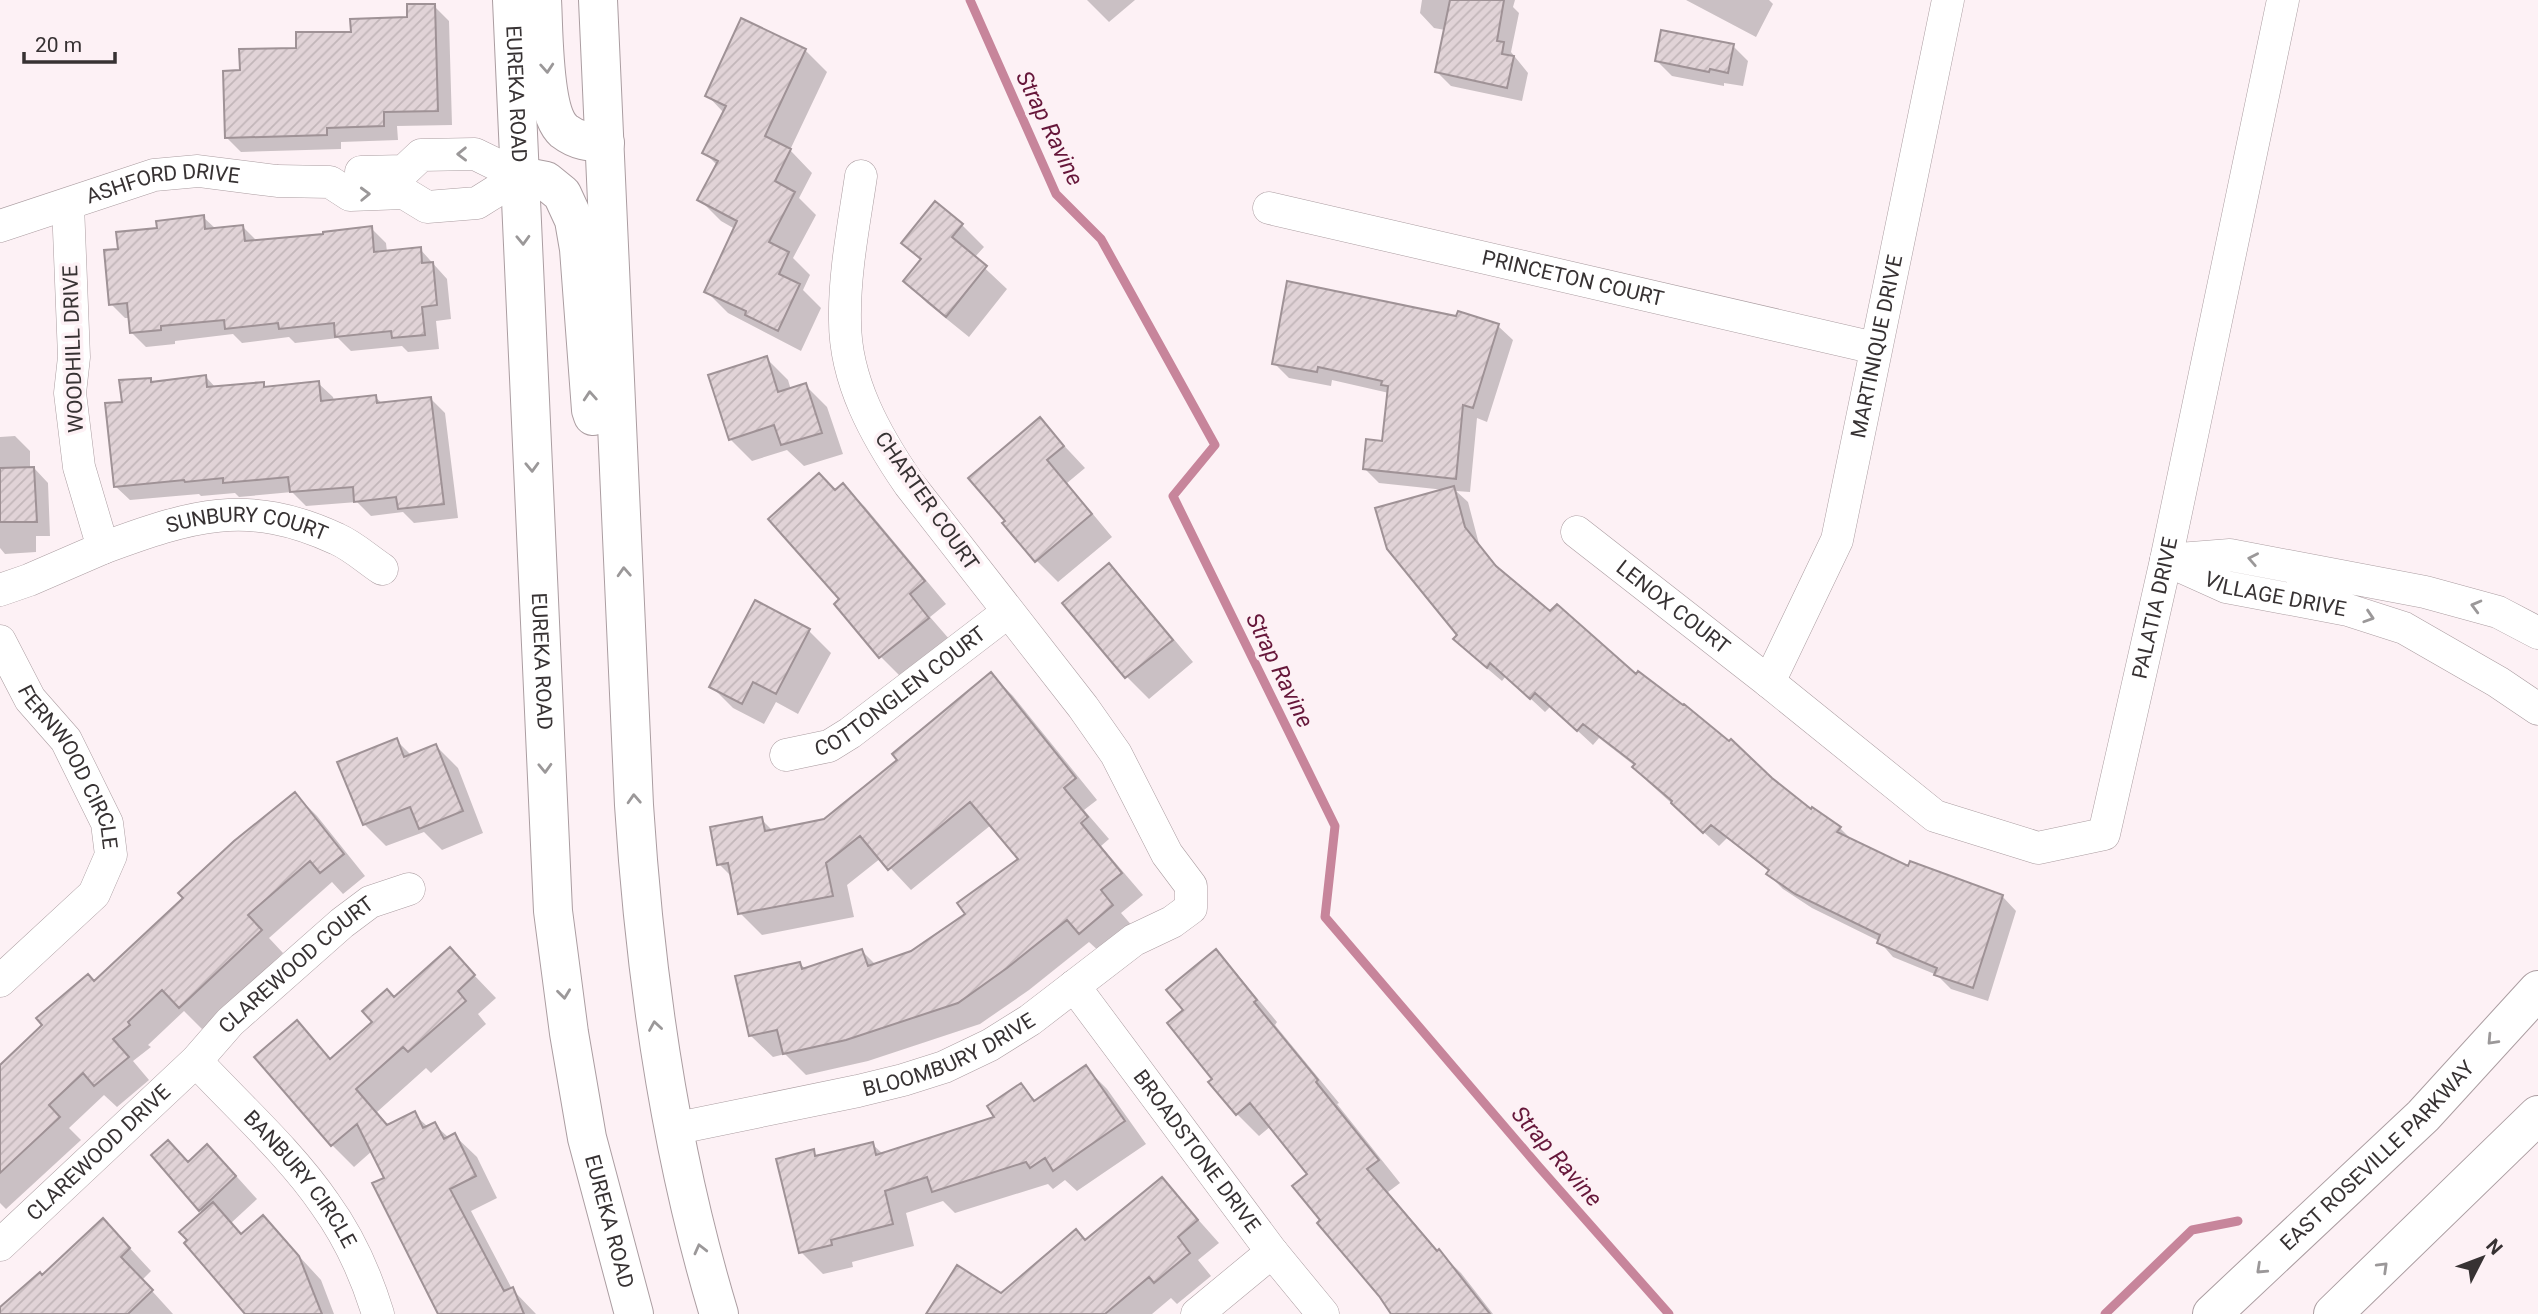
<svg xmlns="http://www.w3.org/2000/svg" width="2538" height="1314" viewBox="0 0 2538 1314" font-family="Roboto,sans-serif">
<defs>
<pattern id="building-hatch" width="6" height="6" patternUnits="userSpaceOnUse" patternTransform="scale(1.75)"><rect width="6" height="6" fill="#e1d3d7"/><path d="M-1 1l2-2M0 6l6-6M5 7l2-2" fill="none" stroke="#c2b6b9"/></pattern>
</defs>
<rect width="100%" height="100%" fill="#fdf1f5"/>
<!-- shadow -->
<path fill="#0003" d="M1087,0h48l-26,22z
M1422,0h93l-2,7 6,6 -8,39 17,21 -6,28 -71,-15 -14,-14 8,-42 -11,-2 -14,-15z
M1686,0h83l4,4 -17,33z
M434,6l15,15 3,104 -55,1 1,14 -57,2v7l-100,3 -14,-14 15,-66 56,-23 111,-30z
M1733,46l15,15 -5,25 -19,-3v3l-52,-10 -15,-15z
M805,50l22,22 -37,78 22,23 -13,25 17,17 -23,43 17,17 -7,15 18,18 -20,43 -73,-38 -22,-22 29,-62 -14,-8 -22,-22 18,-34 -13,-13 20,-39 -17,-18z
M203,217l13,12 27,-2 15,15 67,-7 46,-7 15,15 1,9 33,-3 27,30 4,40 -15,2 3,28 -31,3 -6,-6 -51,5 -13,-13 -43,5 -6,-6 -47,6 -9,-9 -58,7v3l-29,3 -15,-15 -1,-14h-5l-14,-14 9,-54 39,-21z
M962,225l22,22 -10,11 33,31 -38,48 -42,-34 -22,-22 16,-20 -18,-18z
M1498,326l15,14 -26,82 -10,-4 -7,74 -14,-1 12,11 11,42 25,31 46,39 261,197 29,17 13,13 56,28 93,27 14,15 -28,90 -37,-12 -14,-14 -44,-18 -14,-16 -67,-33 -29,-19 -15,-15 2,-2 -43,-34 -8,8 -71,-64 -14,-15 1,-1 -36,-28 -6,7 -42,-39 -6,6 -39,-36 -4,5 -32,-27 -14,-15 3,-4 -14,-145 -66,-7 -14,-14 18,-26 6,-50 -57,-13 -1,6 -42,-8 -15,-15z
M766,358l22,22 3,10 14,-5 22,22 16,47 -39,12 -17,-16 -35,11 -22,-22z
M206,377l10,11 47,-4 4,4 51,-5 15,14 1,4 41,-4 8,7 47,-6 15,15 13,105 -44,5 -11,-11 -32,4 -14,-14 -51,4 -14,-14 -53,5 -4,-4 -34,3 -2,-2 -69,6 -15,-14 8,-83 27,-23 3,3z
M1040,420l45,48 -18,15 45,54 -54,45 -22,-22z
M15,436l15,15v17h4l14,15 2,53h-14v16l-31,2 -5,-6v-111z
M843,486l22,21 81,97 -16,13 20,23 -47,39 -22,-22 -45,-53 6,-5 -6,-108z
M1109,566l22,22 62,74 -44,37 -22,-22 -62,-74z
M809,631l22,22 -33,61 -22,-12 -12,22 -31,-16 -22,-22z
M991,674l22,22 84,104 -13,10 25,29 -8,7 42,49 -22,18 13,15 -32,26 -13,-12 -60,48 -49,34 -112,37 -62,14 -21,-21 -12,3 -22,-21 49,-72 6,5 56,-18 14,14 36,-12 55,-39 53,-54 -29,-35 -80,65 -30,-32 -34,27 7,32 -92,18 -22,-22 -7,-35 -14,-14 42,-45 12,12 52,-10 74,-61z
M396,740l16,16 24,-10 22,22 25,65 -41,17 -18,-18 -38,14 -22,-22z
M295,794l22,22 48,60 -22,18 -11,-12 -63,56 14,15 -81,76 -18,-18 -36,34 3,2 -18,14 16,19 -32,27 -13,-12 -35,33 12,12 -75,69 -6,-6v-135l94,-85z
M450,950l46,48 -18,16 8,10 -55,49 -5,-5 -49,44 12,14 25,-12 14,13 6,-3 15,14 6,-2 22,21 20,41 -26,13 41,78 24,25h-96l-54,-136 -14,-27 -18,16 -22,-22 -36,-123 36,38 43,-38 19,-23z
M1216,952l21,22 40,48 -2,3 64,78 -2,1 63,79 -12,9 51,60 22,21 32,41h-99l-72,-94 -12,-46 -39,-48 -12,10 -22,-22 -22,-35 -30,-69z
M1085,1067l22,22 39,55 -69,47 -12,-11 -12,9 -5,-5 -93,29 -12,-12 -37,12 8,33 -62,16 1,5 -30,7 -22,-22 12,-101 5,6 54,-13 11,10 114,-36 24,-33 15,16z
M154,1155l35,8 40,5 28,31 -26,24 11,12 21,-18 58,63 13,34h-87l-44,-101z
M1162,1179l57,64 -21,17 13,16 -34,28 -6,-6 -19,16h-223l72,-19 85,-53z
M125,1243l26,28 -9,9 31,34h-159l28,-37z"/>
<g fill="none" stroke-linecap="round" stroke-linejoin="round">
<!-- stream -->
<path stroke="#c7859b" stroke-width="9" d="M970,0l86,194 45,45 114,206 -42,51 162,330 -10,91 214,250 130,147
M2105,1314l87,-84 46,-9"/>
</g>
<!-- building -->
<path fill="url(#building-hatch)" stroke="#9f9296" stroke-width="2" d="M1450,0h54l-7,41 7,1 -2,12 12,2 -7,32 -72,-16z
M407,4h28l3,107 -54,1v14l-57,2v7l-102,3 -2,-67 17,-1 -1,-21 57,-1v-16h55l-1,-13 57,-2z
M741,18l65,31 -41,87 26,13 -16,32 20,11 -26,50 20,10 -10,22 21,10 -22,47 -33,-16 1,-4 -42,-19 33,-71 -40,-21 21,-39 -16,-8 24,-47 -21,-10z
M1661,30l73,14 -6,29 -18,-4 -1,3 -54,-11z
M935,201l28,23 -11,13 35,29 -41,51 -43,-36 18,-22 -20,-16z
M204,215l1,14 38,-4 2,16 78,-7v-2l49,-6 2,26 47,-5 1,16 11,-1 4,43 -15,2 3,28 -33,3 -1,-7 -56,6 -1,-14 -55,6 -1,-6 -53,6 -1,-9 -63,6v4l-31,3 -3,-30 -18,2 -5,-55 14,-1 -2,-17 41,-4 -1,-7z
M1287,281l169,35 2,-5 41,13 -26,84 -10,-3 -7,74 -93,-10 3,-30 16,2 6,-55 -7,-1 1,-4 -64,-14 -1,5 -45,-8z
M767,356l11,36 28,-9 16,50 -41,12 -7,-20 -45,15 -21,-65z
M206,375l1,12 57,-5v5l55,-6 2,20 55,-6 1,8 54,-6 13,107 -46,5 -2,-12 -42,5 -1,-15 -63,5 -2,-15 -65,6v-5l-38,4 -1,-2 -70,7 -9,-84 17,-1 -3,-22 32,-2v4z
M1040,417l24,29 -17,14 45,54 -57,48 -33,-39 3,-2 -37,-43z
M34,467l3,55h-37v-54z
M819,473l16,17 8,-7 82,98 -15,13 19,24 -50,40 -45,-54 5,-5 -71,-80z
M1454,486l11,41 31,39 54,45 7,-7 79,70 2,-3 45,34 1,-1 45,37 2,-2 41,39 39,31 1,-2 29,20 -4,5 71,34 2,-5 93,34 -30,93 -39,-13 3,-7 -60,-25 3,-8 -85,-41 -29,-20 3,-4 -58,-45 -8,8 -32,-30 1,-2 -40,-34 3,-3 -52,-40 -6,7 -42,-38 -5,6 -40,-36 -3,5 -34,-29 4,-4 -70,-86 -12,-41z
M1109,563l64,77 -48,38 -63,-75z
M755,600l55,29 -34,65 -23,-12 -11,22 -33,-17z
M991,672l85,106 -12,10 24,29 -7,6 41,50 -21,17 12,15 -34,29 -12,-14 -60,48 -49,35 -112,37 -63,14 -6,-24 -28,6 -14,-60 65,-14 2,7 60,-20 6,17 43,-15 54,-37 -8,-11 61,-44 -48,-57 -82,68 -28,-34 -34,27 7,33 -95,18 -10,-51 -11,2 -7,-38 52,-10 3,14 59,-12 73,-59 -5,-6z
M397,738l7,19 32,-13 27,67 -44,18 -9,-22 -47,18 -26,-63z
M295,792l49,62 -24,19 -10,-12 -62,54 14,15 -83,78 -17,-18 -34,32 2,3 -17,14 16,18 -35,29 -11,-13 -34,32 11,12 -60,56v-108l42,-40 -6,-7 52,-44 6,7 89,-83 -5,-5 56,-52z
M450,947l25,28 -17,16 8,10 -58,51 -5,-5 -47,42 31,36 28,-14 8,17 12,-6 9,17 11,-6 21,43 -26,13 54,102 9,-4 11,27h-86l-66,-131 12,-5 -27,-54 -26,22 -77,-89 43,-37 33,39 42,-37 -10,-11 25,-22 7,8z
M1216,949l41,51 -3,2 64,78 -2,2 63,78 -12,9 70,82 2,-2 51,65h-99l-12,-18 -62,-73 3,-3 -28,-34 15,-12 -57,-71 -14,12 -28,-33 4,-3 -45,-56 16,-13 -17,-20z
M1086,1065l39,56 -72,50 -8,-13 -15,10 -4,-6 -94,30 -5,-15 -42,14 8,33 -62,16 1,5 -33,8 -23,-94 38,-10 1,7 58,-14 3,13 118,-38 -7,-11 34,-23 13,18z
M168,1140l20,22 19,-18 29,32 -37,35 -48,-56z
M1162,1177l36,43 -20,17 12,16 -36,30 -5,-6 -44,37h-179l31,-49 44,28 75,-64 9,11z
M213,1202l28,32 22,-19 36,41 23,58h-77l-61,-71 3,-3 -8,-8z
M103,1218l27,30 -9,9 32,33 -25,24h-128v-7l40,-35 2,3z"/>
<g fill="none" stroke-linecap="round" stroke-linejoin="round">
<!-- minor casing -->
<g stroke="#ab9da1" stroke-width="33">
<g id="minor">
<path d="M361,172l43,-1 17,-16 54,-1 45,22"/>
<path id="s1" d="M1269,208l606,140"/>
<path id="s2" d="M0,226l154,-51 44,-4 79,10 53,1 20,13 54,-2 23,14 50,-4 43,-27"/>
<path id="s3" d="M1577,532l192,150 166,134 103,32 66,-14 62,-274 117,-560"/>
<path id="s4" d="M103,548c87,-32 144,-51 234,-9 16,7 30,20 45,30"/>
<path d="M0,590l29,-10 74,-32 -24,-81 -9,-74 4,-36 -6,-152"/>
<path id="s5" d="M2538,633l-40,-21 -73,-20 -195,-37 -64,5 60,27 122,23 56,18 94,54 40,27"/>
<path id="s6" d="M0,641l30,58 36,41 41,83 4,32 -17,39 -94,87"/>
<path id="s7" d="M1769,682l68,-142 111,-540"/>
<path id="s8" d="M786,755l43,-9 21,-13 158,-121"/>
<path id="s9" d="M1074,986l198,266 51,62"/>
<path id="s10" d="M196,1061c41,44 96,94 129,143 24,33 41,71 53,110"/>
<path id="s11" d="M673,1129l185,-38 45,-11 41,-13 46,-22 40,-25 104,-80 38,-18 19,-14v-22l-24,-32 -51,-100 -33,-47 -174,-223c-33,-48 -64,-103 -64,-163 -1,-48 9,-97 16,-145"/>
<path id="s12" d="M0,1245l196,-184 34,-39 112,-99 28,-21 39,-13"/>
<path d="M1197,1314l75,-62"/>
</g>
</g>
<!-- major casing -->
<g stroke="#ab9da1" stroke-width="40">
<g id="major">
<path id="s13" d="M512,0l41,911 16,122 18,105 47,176"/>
<path d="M542,0c2,30 0,112 22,131 13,10 25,11 41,12"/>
<path d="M598,0l36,805c11,172 35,344 85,509"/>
<path d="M520,176l26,5 16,13 12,26 5,29 12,161 2,6"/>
<path id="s14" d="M2212,1314l211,-198 115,-126"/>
<path d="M2333,1314l205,-199"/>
</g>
</g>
<!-- minor -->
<use href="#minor" stroke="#fff" stroke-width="32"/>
<!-- major -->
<use href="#major" stroke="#fff" stroke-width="38"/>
</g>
<!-- one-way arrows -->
<defs><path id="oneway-chevron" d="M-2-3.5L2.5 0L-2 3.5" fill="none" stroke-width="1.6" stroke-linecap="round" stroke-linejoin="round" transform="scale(1.75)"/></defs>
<g stroke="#9b9899">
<use href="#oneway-chevron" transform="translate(547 68) rotate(86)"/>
<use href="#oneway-chevron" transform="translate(462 154) rotate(179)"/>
<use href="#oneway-chevron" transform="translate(365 194) rotate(-2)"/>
<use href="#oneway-chevron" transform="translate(523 240) rotate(88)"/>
<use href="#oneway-chevron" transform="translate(590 396) rotate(-94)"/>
<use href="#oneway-chevron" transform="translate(532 467) rotate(88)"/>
<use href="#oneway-chevron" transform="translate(2253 559) rotate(-169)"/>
<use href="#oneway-chevron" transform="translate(624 572) rotate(-93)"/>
<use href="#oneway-chevron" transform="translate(2476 606) rotate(-165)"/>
<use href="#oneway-chevron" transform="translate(2369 617) rotate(18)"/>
<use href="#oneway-chevron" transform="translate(545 768) rotate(88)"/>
<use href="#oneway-chevron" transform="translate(634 799) rotate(-93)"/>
<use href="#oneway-chevron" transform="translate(564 994) rotate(83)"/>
<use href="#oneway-chevron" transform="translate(655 1026) rotate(-99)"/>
<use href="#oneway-chevron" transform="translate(2492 1040) rotate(133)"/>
<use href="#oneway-chevron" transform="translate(700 1249) rotate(-104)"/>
<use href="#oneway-chevron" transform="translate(2383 1267) rotate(-44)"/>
<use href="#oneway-chevron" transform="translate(2261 1269) rotate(137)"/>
</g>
<g text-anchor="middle" stroke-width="7" stroke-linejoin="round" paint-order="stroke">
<!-- street labels -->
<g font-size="21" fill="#373233" stroke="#fdf1f5">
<text dy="7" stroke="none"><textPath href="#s13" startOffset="94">EUREKA ROAD</textPath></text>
<text dy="7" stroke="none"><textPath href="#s2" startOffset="170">ASHFORD DRIVE</textPath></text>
<text dy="7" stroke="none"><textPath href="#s1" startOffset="312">PRINCETON COURT</textPath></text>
<text dy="7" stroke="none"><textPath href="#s7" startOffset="355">MARTINIQUE DRIVE</textPath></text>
<text transform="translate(73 349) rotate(-92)" y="7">WOODHILL DRIVE</text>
<text transform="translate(927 501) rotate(55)" y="7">CHARTER COURT</text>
<text dy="7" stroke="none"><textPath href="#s4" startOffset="149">SUNBURY COURT</textPath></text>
<text dy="7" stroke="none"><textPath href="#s5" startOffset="499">VILLAGE DRIVE</textPath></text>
<text dy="7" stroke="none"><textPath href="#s3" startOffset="122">LENOX COURT</textPath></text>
<text dy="7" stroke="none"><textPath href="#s3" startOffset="864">PALATIA DRIVE</textPath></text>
<text dy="7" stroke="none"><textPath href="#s13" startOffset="662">EUREKA ROAD</textPath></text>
<text dy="7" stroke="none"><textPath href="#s8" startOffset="133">COTTONGLEN COURT</textPath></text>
<text dy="7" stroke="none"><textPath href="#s6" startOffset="145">FERNWOOD CIRCLE</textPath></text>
<text dy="7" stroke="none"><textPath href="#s12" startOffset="408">CLAREWOOD COURT</textPath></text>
<text dy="7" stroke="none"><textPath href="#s11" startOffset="287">BLOOMBURY DRIVE</textPath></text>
<text dy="7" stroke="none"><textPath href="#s9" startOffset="206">BROADSTONE DRIVE</textPath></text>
<text dy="7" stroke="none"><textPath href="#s12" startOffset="135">CLAREWOOD DRIVE</textPath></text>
<text dy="7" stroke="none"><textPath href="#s14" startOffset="229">EAST ROSEVILLE PARKWAY</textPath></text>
<text dy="7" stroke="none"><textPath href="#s10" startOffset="158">BANBURY CIRCLE</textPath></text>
<text dy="7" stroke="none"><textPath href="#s13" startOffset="1228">EUREKA ROAD</textPath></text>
</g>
<!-- water labels -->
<g font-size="23" font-style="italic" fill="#66173a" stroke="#fdf1f5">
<text transform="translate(1050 128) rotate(64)" y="8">Strap Ravine</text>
<text transform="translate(1280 670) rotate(64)" y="8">Strap Ravine</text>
<text transform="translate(1557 1156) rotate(49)" y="8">Strap Ravine</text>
</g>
</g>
<!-- north arrow -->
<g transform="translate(2482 1258) rotate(48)" stroke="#fdf1f5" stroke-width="5" paint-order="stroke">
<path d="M0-5L12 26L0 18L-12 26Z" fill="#373233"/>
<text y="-10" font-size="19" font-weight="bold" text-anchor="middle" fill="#373233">N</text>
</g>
<!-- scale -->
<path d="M24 52v10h91v-10" fill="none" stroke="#373233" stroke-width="3.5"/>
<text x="35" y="52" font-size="21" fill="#373233" stroke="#fdf1f5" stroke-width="5" paint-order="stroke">20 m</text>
</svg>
